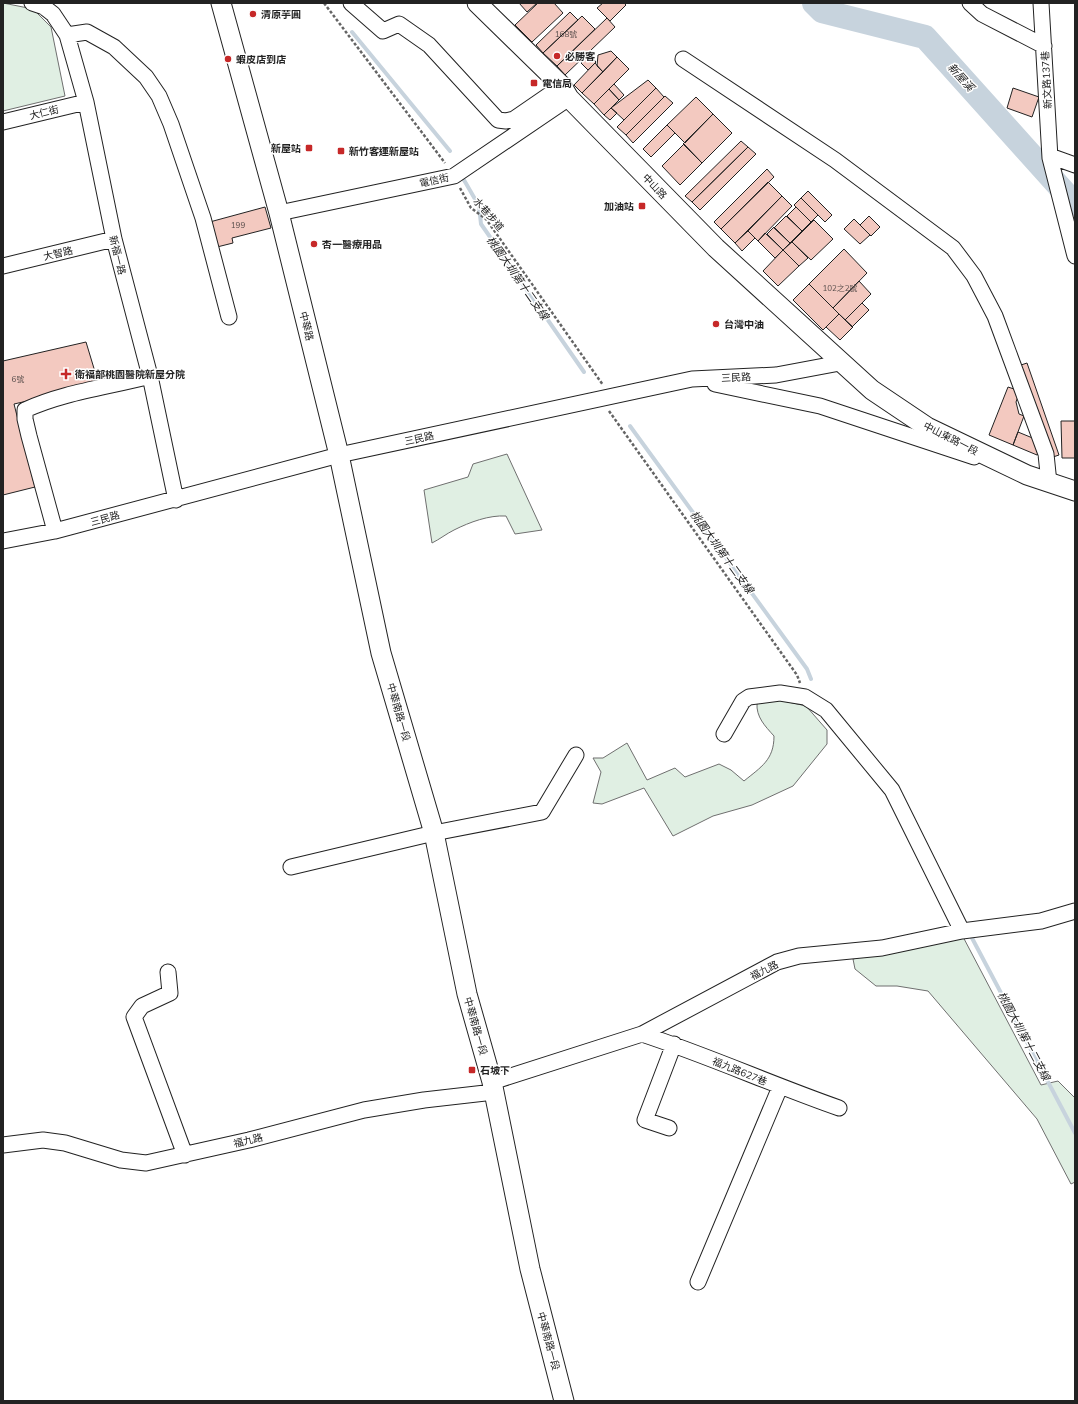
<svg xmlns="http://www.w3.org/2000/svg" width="1078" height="1404" viewBox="0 0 1078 1404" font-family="Mulish,'Noto Sans TC',sans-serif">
<rect width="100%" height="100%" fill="#fff"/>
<!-- green -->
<path fill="#e0efe3" stroke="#6f6f6f" d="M3,3l30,6 18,18 14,69 -62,15z
M507,454l35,76 -27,4 -9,-18c-17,-1 -36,6 -52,14 -8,4 -14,9 -22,13l-8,-53 44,-13 5,-13z
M771,698l35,8 21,24v14l-34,42 -41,19 -39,11 -40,20 -29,-48 -42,16 -9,-1 8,-31 -8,-14h10l24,-15 20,37 28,-12 10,9 34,-13 12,6 13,11c17,-14 30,-21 30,-45 -9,-10 -18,-19 -17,-33z
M961,933l80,152 17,-4 17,17v84l-4,2 -34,-65 -109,-128 -31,-5h-21l-21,-17 -2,-10z"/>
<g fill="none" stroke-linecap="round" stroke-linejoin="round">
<!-- stream -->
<path stroke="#c7d3dd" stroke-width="4" d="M352,32l98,119
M464,180l15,26 2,18 103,148
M630,426l177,243 4,10
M972,938l103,195"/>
<!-- river -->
<path stroke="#c7d3dd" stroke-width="24" d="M814,3l8,8 103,26 150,167"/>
</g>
<!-- building -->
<path fill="#f3c9c0" stroke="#222" d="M519,3h18l-10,9z
M538,3h16l9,10 -31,29 -17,-17z
M603,3h21l2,2 -16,16 -13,-13z
M570,12l8,8 -35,33 -7,-8z
M582,16l13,13 -38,37 -14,-13z
M607,18l8,9 -50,48 -8,-9z
M611,51l6,6 -14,15 -6,-6 1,-11z
M589,54l7,8 -8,8 -7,-7z
M617,57l12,12 -35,35 -12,-11z
M595,63l8,9 -21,21 -8,-8z
M648,80l8,8 -32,32 -13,-12z
M614,84l10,11 -5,5 -10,-11z
M656,88l8,9 -38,38 -9,-8z
M1013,88l26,9 -7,20 -25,-9z
M609,89l10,11 -15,15 -10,-11z
M665,96l8,7 -40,40 -7,-8z
M696,97l17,17 -28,29 -18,-18z
M611,108l6,5 -7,7 -6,-5z
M713,114l19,19 -30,30 -19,-19z
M667,125l8,8 -24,24 -8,-8z
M741,141l7,6 -56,55 -7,-6z
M684,144l18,19 -22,22 -18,-19z
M748,147l8,7 -56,56 -8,-8z
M767,169l7,8 -53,52 -7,-7z
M768,182l14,14 -47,47 -14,-14z
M808,191l24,24 -7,7 -24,-24z
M782,196l10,10 -34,35 -10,-10z
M801,198l17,17 -7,7 -17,-17z
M265,207l6,21 -39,10 1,5 -20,5 -7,-25z
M796,207l15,15 -9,9 -15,-15z
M786,216l16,15 -12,12 -16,-15z
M869,216l11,11 -9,9 -11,-11z
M854,219l16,16 -10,9 -16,-15z
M814,220l19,19 -22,21 -19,-18z
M774,227l16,16 -7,7 -16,-16z
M748,231l7,7 -13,13 -7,-8z
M765,233l18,17 -8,8 -17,-17z
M792,242l16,16 -9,8 -16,-16z
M844,249l23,24 -34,35 -24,-24z
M783,250l16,16 -21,20 -15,-15z
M859,281l12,13 -26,26 -12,-12z
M809,284l30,30 -16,16 -30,-30z
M862,303l7,7 -17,17 -7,-7z
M839,314l14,13 -13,13 -14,-13z
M86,342l13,43 -85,19 21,83 -32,8v-134z
M1027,363l32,92 -9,3 -32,-92z
M1008,387l12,4 -4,11 3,12 5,2 -11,29 -24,-10z
M1061,421h14v37h-13z
M1018,432l17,7 4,12 -2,4 -24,-10z"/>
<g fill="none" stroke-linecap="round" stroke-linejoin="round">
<!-- minor casing -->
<g stroke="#222" stroke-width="17">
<path id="minor" d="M32,3l12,4 9,7 14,21 19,67 28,137 36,137 26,124
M351,3l32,28 16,-7 30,21 69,75 8,1 8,-2 48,-33
M970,3l12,11 62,32
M1041,3l9,155 25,98
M67,35l20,-3 27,15 32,30 13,19 12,28 32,94 26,99
M683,59l152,101 118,88 21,28 21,40 51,138 3,29
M3,122l83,-20
M1050,156l25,9
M279,213l175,-37 115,-78
M3,266l111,-27
M715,384l105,22 154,51
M55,531l-26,-95 -4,-17v-9c39,-18 84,-23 125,-34
M3,541l52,-10 284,-76 353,-76 84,-4 64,-12
M724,734l19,-33 6,-4 31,-4 25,4 21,13 66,80 70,141
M291,867l143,-34 108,-21 34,-57
M168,972l2,21 -28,13 -8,11 51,138
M642,1034c67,22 131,51 197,74
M492,1082l150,-48 135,-72 22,-6 83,-8 80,-17 79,-10 34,-10
M669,1128l-24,-8 29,-76
M3,1145l40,-5 22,3 56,17 25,3 103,-23 115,-30 60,-10 70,-8
M698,1282l82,-195"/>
</g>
<!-- major casing -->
<g stroke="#222" stroke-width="21">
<path id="major" d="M221,3l58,210 60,242 42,198 53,180 33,161 25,88 38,187 34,132
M477,3l85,83 7,12 147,150 156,142 55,37 100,48 48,16"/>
</g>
<!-- path -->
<path stroke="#646464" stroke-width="2.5" stroke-dasharray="3 2" stroke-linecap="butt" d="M324,3l121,160
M460,188l11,20 15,11 117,166
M609,411l188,264 3,8"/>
<!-- minor -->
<use href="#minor" stroke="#fff" stroke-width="15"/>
<!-- major -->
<use href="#major" stroke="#fff" stroke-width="19"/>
</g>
<!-- markers -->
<g fill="#c62828" stroke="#fff" stroke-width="1.5">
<circle cx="253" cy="14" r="4"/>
<circle cx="557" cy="56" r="4"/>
<circle cx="228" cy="59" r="4"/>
<rect x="530" y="79" width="8" height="8" rx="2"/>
<rect x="305" y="144" width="8" height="8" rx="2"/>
<rect x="337" y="147" width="8" height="8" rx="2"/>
<rect x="638" y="202" width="8" height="8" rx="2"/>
<circle cx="314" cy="244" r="4"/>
<circle cx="716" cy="324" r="4"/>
<path d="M64 368h4v4h4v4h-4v4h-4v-4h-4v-4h4z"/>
<rect x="468" y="1066" width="8" height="8" rx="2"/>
</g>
<g text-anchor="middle" stroke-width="3" stroke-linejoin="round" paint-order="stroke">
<!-- number labels -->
<g font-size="8" fill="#564c4a">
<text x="566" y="37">168號</text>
<text x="238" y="228">199</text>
<text x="840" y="291">102之2號</text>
<text x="18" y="382">6號</text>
</g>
<!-- poi labels -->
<g font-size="10" font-weight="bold" fill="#222" stroke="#fff" text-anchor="start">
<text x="261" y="18">清原芋圓</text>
<text x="565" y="60">必勝客</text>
<text x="236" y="63">蝦皮店到店</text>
<text x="542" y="87">電信局</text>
<text x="301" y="152" text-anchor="end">新屋站</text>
<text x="349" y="155">新竹客運新屋站</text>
<text x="634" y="210" text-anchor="end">加油站</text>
<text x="322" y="248">杏一醫療用品</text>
<text x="724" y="328">台灣中油</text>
<text x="75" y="378">衛福部桃園醫院新屋分院</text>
<text x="480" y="1074">石坡下</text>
</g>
<!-- street labels -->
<g font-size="10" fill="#222" stroke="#fff">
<text transform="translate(1046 80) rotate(-93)" y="4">新文路137巷</text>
<text transform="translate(44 112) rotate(-14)" y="4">大仁街</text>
<text transform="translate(434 180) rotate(-12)" y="4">電信街</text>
<text transform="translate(655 186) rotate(46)" y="4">中山路</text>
<text transform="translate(489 214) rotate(49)" y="4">水巷步道</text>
<text transform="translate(58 253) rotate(-13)" y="4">大智路</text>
<text transform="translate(118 255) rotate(76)" y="4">新福一路</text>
<text transform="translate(307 326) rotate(76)" y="4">中華路</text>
<text transform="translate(736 377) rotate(-3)" y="4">三民路</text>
<text transform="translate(419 438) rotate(-12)" y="4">三民路</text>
<text transform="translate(951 438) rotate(27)" y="4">中山東路一段</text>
<text transform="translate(105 518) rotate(-15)" y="4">三民路</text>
<text transform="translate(399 712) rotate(74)" y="4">中華南路一段</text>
<text transform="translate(764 970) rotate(-27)" y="4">福九路</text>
<text transform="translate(476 1026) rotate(74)" y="4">中華南路一段</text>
<text transform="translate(740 1071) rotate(22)" y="4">福九路627巷</text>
<text transform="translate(248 1140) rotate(-14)" y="4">福九路</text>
<text transform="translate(549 1341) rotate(75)" y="4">中華南路一段</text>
</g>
<!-- water labels -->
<g font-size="11" font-style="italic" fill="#222" stroke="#fff">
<text transform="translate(961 77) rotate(48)" y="4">新屋溪</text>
<text transform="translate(518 278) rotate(55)" y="4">桃園大圳第十二支線</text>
<text transform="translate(722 552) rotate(54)" y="4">桃園大圳第十二支線</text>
<text transform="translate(1024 1036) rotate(62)" y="4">桃園大圳第十二支線</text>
</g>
</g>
<!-- border -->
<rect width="1078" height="1404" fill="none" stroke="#222222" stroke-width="8"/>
</svg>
